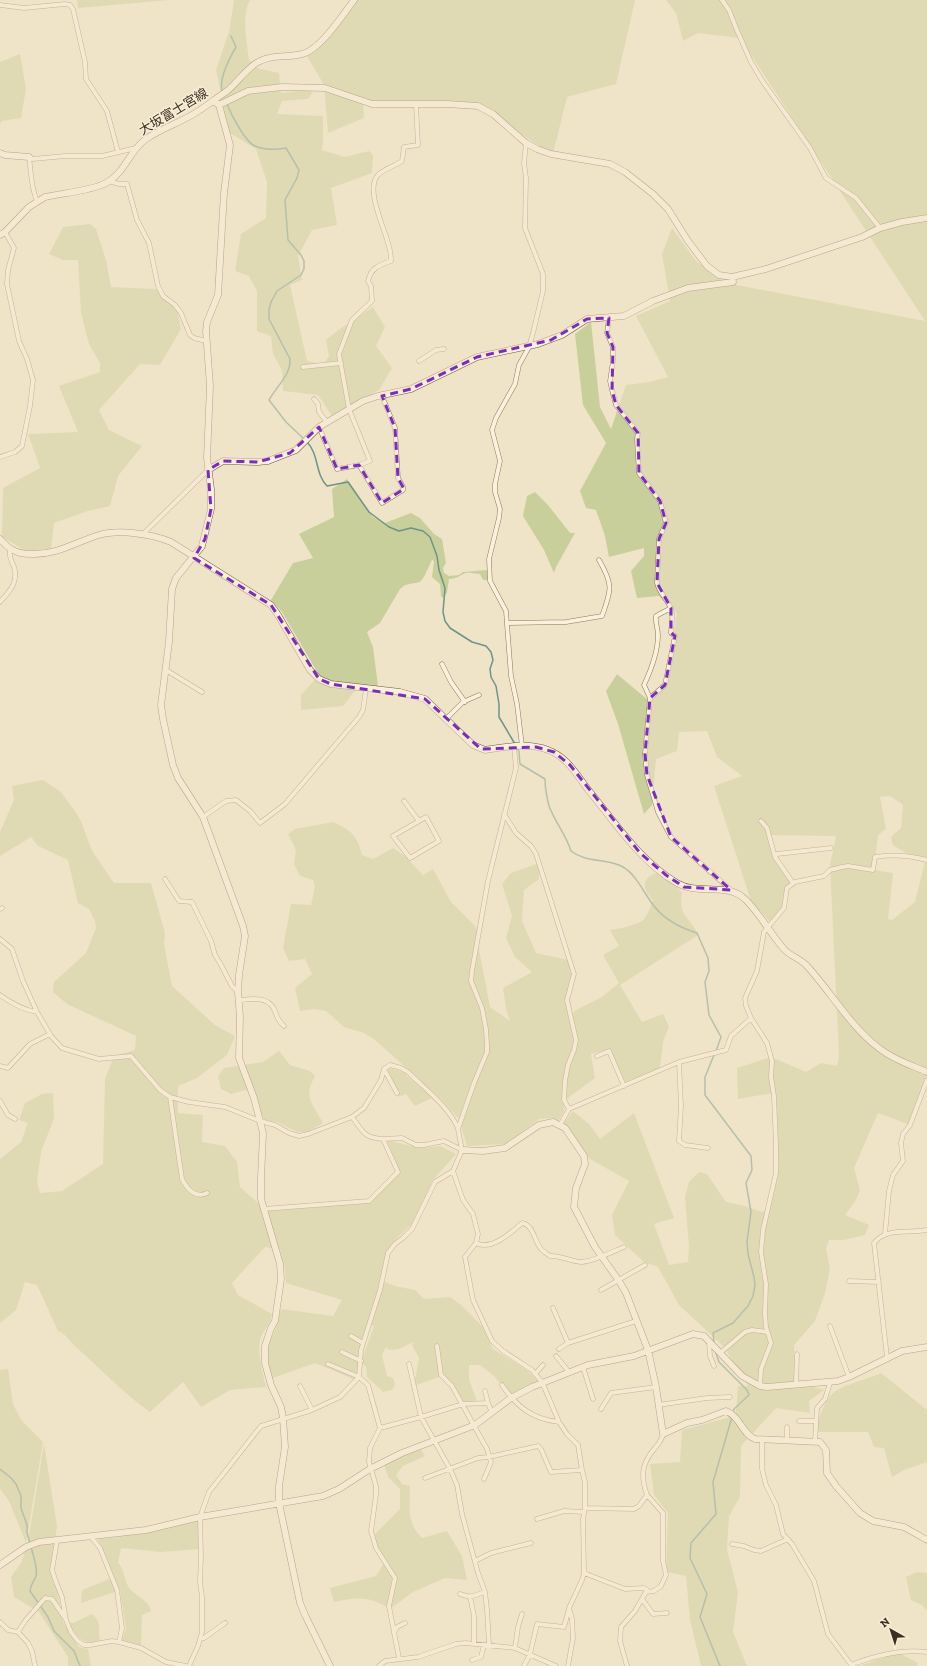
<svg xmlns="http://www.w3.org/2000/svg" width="927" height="1666" viewBox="0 0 927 1666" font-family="'Zilla Slab','Noto Sans JP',serif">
<rect width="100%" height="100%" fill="#f0e4c8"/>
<!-- green -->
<path fill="#c9cf9b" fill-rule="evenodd" d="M77,0h93l-92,8z
M232,0h18c-9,17 -3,42 -1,60l8,8 22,5 2,20 26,-3 6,2 -5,7 -26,2 -5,13 46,2v25l-1,9 23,7 24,-6 4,4 -1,18 -41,15 6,37 -25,5 -14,26 4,24 -12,5 17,76 16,4 6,-9 -3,-16 11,-9 36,-24 12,20 -9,19 16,22 -13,22 -47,26 -14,-21 -35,-4 -1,-21 -9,-16 -2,-18 -14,-5v-40l-8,-15 -14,-5 6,-37 25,-16 1,-36 -11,-33 -26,-16 -5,-10 -1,-15 -8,-38 13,-38 5,-31z
M352,0h283l-19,84 -49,13 -14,57 -17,-10 -48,-34 -125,-9 1,17 -36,15 -4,-48 -17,-29z
M666,0h261v1080l-17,45 -32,-12 -24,55 6,22 -4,10 -11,15 24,10 -4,10 -21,5h-15l-3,9 4,20 -5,24 -10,28 -21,24 2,37 28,8 -15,11 1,12 -34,-5 -35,38 -1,51 -11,19 -2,34 11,42 -5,40 14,34h-46l-11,-46 -4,-44 -20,-4 2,-59 -14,-18 -4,-31 30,-2 2,-32 45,-12 9,-7 2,-25h10l-24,-39 -45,-42 -21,-38 -14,-5 -29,-27 -3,-20 17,-34 -39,-22 -26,-36 9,-12 16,13 11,15 34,-26 40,105 -20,6 15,41 19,-3 1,-16 -4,-49 4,-15 10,-10 8,2 19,28 19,4 18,6 6,-7 10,-38 -6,-74 -35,6 -1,-31 34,-11 35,15 15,-9 16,3 2,-10 -9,-191 6,-29 -68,-1 7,21 17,26 -7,12 -1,14 -13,15 -20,-22 -37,-115 28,-10 -25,-19 -10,-26 -28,1 -2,19 -21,8 -4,46 -8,9 -26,-90 -12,-33 11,-17 31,26 19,-19 10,-68 -18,-17 -22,2 -6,-27 13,-15v-8l-35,9 -4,-21 -9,-26 -10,-2 -6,-17 26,-48 -23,-38 -8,-71 16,-12 9,85 11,22 15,-44 24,-3 18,-5 -32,-61 34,-15 -8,-47 10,-26 24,33 30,22 199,38 -185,-283 -42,-5 -15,8 -7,-28zM890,796l13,9 -2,23 -10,9 2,8 16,10 17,3 -11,44 -23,18 -4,-1 5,-46 -19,-3 4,-35 8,-6 -6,-32z
M20,54l6,35 -5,29 -19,3 -2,3v-62z
M90,224l6,5 10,31 5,27 45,2 21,19 4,21 -21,36 -20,-1 -41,46 10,20 33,16 -24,30 -8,30 -22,5 -34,12 -3,26 -23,3 -26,-15 1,-49 37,-20 -12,-34 50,-2 -19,-46 41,-14v-9l-11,-19 -8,-31 -3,-53h-15l-14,-6 14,-27z
M347,479l26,38 12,6 26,-10 9,5 14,16 8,5 4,24 -3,5 1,5 5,3 10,-1 4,-3 24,-2 1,8 -1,2h-4l-3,-6c-4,0 -10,-2 -14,-1 -6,2 -9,6 -17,6l-2,14 -4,5 -2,-2 -1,-12 -8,-7 2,-16 -2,-1 -8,17 -4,5 -15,3 -5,4 -20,34 -13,9 6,15 5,39 -20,1 -15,19 -42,4v-15l18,-20 -37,-63 -11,-12 22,-37 20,-5 -14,-24 35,-17 -2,-28z
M535,492l13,13 22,28h5l-19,34 -2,6 -10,-23 -21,-34 4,-20z
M43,780l18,12 14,19 6,10 11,30 22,32h37l14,50 -1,11 8,42 43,39 20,11 -8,19 -30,23 -19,8v27l25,2 -1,27 23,4 12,16 3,25 27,24 102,-8 31,-30 -13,-33 33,8 20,-2 16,8 -23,26 -21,44 -17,16 -14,36 -15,57 -3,24 11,-31 -3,-1 11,-44 13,5 20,4 9,9 26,-2 11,8 21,21 11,23 34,21 11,11 -27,15 -18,-21 -13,-10h-11v15l8,21 -16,3 -19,-28 -28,10 5,-28 -7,-13 1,-3 -14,7 -10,1 -3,-3 -4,8 5,21 6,2 2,6 -3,6 -9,2 -16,-15 -1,-10 -4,-4 -1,10 -5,7 -41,-17 -45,16 -3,-31 10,-23 4,-16 52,7 9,-16 -56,-17 -1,-15 -5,-18 -15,-3 -33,36 6,12 34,19c-2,12 -10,17 -12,26 -3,15 3,33 6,47l-36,3 -29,17 -18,-25 -33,30c-27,-19 -49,-43 -73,-64 -7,-6 -11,-14 -19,-17l-21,-46 -12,-3 -9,28 -16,13v-164l21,-17 7,-19 -9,-3 6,-17 17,-9 11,-1 1,25 -13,34 -4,30 3,11 22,-2 41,-27 2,-85 9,-23 21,-6 1,-14 -69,-32 -14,-12 1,-10 32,-29 10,-25 -1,-7 -6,-12 -11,-6 -10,-43 -30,-14 -7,-9 -31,19v-24l14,-32 -2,-14z
M333,822c18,8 24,13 29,33l11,4 20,-11 12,8 18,19 10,-6 18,33 24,24 4,8 -1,10 12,63 20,14 -4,-12 -3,-21 29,-16 -17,-15 -9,-19 6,-22 -10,-32 9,-11 28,-10v16l-15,11 -2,31 14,32 32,7 6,14 -4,25 3,16 1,-4 28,-14 17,-14 -16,-28 16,-9 -9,-16c8,-1 28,-5 33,-10 5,-5 8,-14 10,-20 -10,-10 -13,-22 4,-27l15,7 10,13c-4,24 8,23 16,42l-78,50 22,37 21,-8 6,12 -6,16 -3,26 -35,14 -16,-33 -18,5 4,24 -31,23v10l-5,9 -9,-2 -11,1 -33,25 -39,2 -8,-27 -20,-22 -64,-57 -11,-7 -20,-6 -18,-16 -11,-2 -15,2 -5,-23 17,-14 -7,-15 -16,2 -6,-13 8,-44 20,1 4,-19 -2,-6 -13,-4 -6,-12 2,-14 -8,-16 7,-5z
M279,1051l11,14 20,6 5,5c-12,22 -3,26 8,47l-15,9h-11l-20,-10 -12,-2 -3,-4 -7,-24 -10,-2 -14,4 -10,-5 -3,-13 6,-8 39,-6z
M389,1068l14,4 29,26 -17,8 -9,-12 -7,3 -13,-23z
M8,1369l5,35 8,16 22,22 -17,101 -17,-42 -9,-12v-119z
M881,1373l46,37v52l-23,8 -12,7 -8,-29 -10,-1 -6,-15h-53c4,-13 9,-34 22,-42 13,-7 30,-11 44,-17z
M44,1444l13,82 -6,47 6,17 6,32 16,25 9,2 3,17h-23v-9l-29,-45 -25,-15 -3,-20 10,-14 7,-21z
M420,1448l5,8 -22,10 -7,9 6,9 8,2c0,22 -4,36 12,52l25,-7 15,25 5,24 -22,-2 -32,14 -23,17c-22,-13 -31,-12 -56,-7l-4,-14 46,-12 7,-11 -7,-16 -1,-15 25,-25v-20l-12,-12 -4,-13z
M198,1519l1,30 -38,3 -40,-4 -3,15c7,7 6,19 12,26 7,8 19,11 21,22l-9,4 -1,31 -19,-6 4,-11 -6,-38 -22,-52 20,-2 1,3v-4z
M917,1572l10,1v38l-5,-6 -11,-5 -5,-23z
M110,1579l5,13 -34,11 1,-13z
M92,1614c11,10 5,15 8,27 -20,4 -22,-4 -32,-19l5,1z
M897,1652l21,11 -1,3h-57z"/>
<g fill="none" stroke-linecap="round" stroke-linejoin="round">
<!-- stream -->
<path stroke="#6f938a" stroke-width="1.5" d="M222,91c-3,-13 7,-32 14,-44l-5,-11
M227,104c4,10 18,38 28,42 10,4 21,4 31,2l13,22 -2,8 -12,22 3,40 13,15 3,6v8l-3,6 -24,16 -6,11 -2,8v9l21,40c1,16 -14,28 -21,41l17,22 18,17
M307,442c12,12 8,32 20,44l21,-4 21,30 20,15 10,4 12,-3 12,3 7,6 7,19 2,14 6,18 -2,24 2,9 5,7 22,14 14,4 5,6 2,8 -3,9 1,8 5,9 3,18v13l16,27
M517,747l2,5 1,12 25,15c0,8 2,19 4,27 6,16 17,29 22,45 15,12 36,7 52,16 13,7 22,28 31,39 10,13 27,22 43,27l11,25 1,13 -4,11 4,33 12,22 -5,14
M714,1055l-9,22v18l46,61 1,14 -6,13 5,29 -4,30 1,12 6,23 1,8 -2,11 -5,10 -15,17 -20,10 1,10
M715,1350l4,12 28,28 2,5 -15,14 -1,4
M0,1469l11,9 5,6 5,12v12l6,17v7l3,12
M31,1547c2,8 7,21 5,29 -2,6 -5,7 -6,15l18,26 6,14 20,20 6,15
M720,1666l-20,-49 7,-23 -17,-36 1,-15 25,-29 -3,-32 19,-65"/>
<!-- street casing -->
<g stroke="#8d765c" stroke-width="5">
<path id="street" d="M722,0l7,10 7,18 15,34 12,20 47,66 16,30 30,20 24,30
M0,5l24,3 41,-4 5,1 3,4 12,53 1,17 21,32 11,41
M109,181l10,3h8l10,36 12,23 9,43 5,10 12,9 6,8 9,22 4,3 12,3
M37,201c-6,-13 -6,-29 -8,-44l4,2 32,-3h37l34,-8
M609,318l-2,15 6,14v14l-3,20 2,9 4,15 22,28 -1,6 2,34 21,28 6,22 -7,16 -2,44c2,11 14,19 15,30 1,6 -1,13 -1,20l4,3 -10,49 -15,13
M419,361l17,-11 8,-1
M303,367l38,-4
M314,399l4,5 1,8 8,10
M319,427l18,42 22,-4 11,-4 -21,-52 -10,-55 13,-34 20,-19 -1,-15 -3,-5c3,-13 11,-16 23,-20 0,-6 -1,-12 -3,-18 -4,-16 -23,-54 -10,-68 6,-6 17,-9 24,-14l2,-14 14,-2 -2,-41
M0,457l15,-5 7,-6 8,-40 3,-26 -6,-21 -8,-18 -12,-57 1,-14 6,-22 -9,-16
M359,465l23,38 21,-13v-3l-5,-9 -3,-50 -13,-32
M142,535l66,-65
M0,602c9,-10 19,-20 14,-35 -3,-7 -5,-11 -4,-18
M671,608l-15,8c-1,7 2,12 2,19 0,17 -7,35 -14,50l6,13 -5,56 2,21 11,37 13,25 60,53
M507,623l59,-1 36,-6c10,-27 11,-32 -3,-56
M442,664l9,18 14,20
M166,670l36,22
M447,718l16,-16 16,-7
M522,746l-5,-42 -6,-28 -5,-65 -16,-30 -1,-22 10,-41 1,-9 -5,-17v-8l5,-23 -8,-31 4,-12 19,-34 4,-19 10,-18 4,-14 10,-42v-17l-18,-46 1,-50 -2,-15 2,-20
M404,801l15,20 -26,15 17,22 29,-17 -13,-24 -7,4
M504,814l12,19 15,13 5,8 38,120 -7,26 9,40 -2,10 -6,15 -3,16 -1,19 5,9
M203,817l23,-16 10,-1 14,11 10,12 25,-19 74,-87 4,-7 3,-21
M761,821l6,7 8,29
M165,879l14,22 13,1 19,39 4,14 5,8 12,23 6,6
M793,883l-18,-26 2,-3 54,-6
M0,909l2,-1
M0,939l12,10 11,32 14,31 14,24 11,12 37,11 32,-3 29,34 10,7 19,5 36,5 35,14 15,4 14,8 10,3 9,-2 44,-17 12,-9 17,-28 3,-11 6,-4 11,3 7,4c17,17 40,34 50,56
M0,995c11,8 23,15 37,17
M239,1000c13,-1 28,-4 35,9 4,8 2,10 10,17
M597,1056l12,-5 15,35
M679,1062l2,44 -2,35 6,4 23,3
M0,1066l8,2 22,-24 20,-10
M384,1069l13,24
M170,1097l12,82c5,10 14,20 25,14
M0,1101l8,14 7,4
M560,1125l9,-16 110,-47 47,-12 5,-14 20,-18
M383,1139l19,-1 14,7h8l20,-4 18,9
M453,1171l10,29 10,14 5,20 -2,9 -11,14 8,43 19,41 11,10 29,19 10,12 17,40 8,12 11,11 4,25
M263,1209l106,-8 29,-29 -15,-33c-20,-1 -20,-8 -31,-22
M885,1234l4,-43 4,-16 10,-14 -2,-18 2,-9 7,-9 17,-45
M476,1243c15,8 35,-10 46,-20 12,2 12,19 20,27 3,3 6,4 8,6 11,-1 21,6 32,6 12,-1 30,-10 42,-15
M849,1281l30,1
M601,1290l44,-25
M553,1308l15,35 68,-22
M830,1326l19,51
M351,1336l12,7
M709,1342l1,14 4,10
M437,1346l4,29 11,11 35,63 4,13 -7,17
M559,1349l9,-6
M342,1352l19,9
M720,1353l25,-21 7,-2 15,2
M556,1356l13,16
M887,1357l-13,-114c12,-16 35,-9 53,-13
M328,1364l31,13 9,8 12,43 -10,20 -1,14 7,24v9l-5,36 5,17 19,30 -6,28 10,52
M409,1364l12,53 29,52 7,16 5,29 16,59 7,19 2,17 2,36
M583,1367l10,32
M535,1374l8,-9
M502,1385c15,22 30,34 57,37
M796,1385l1,-31
M300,1386l12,24
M760,1386l1,-17 10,-26 -5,-16 -1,-13 1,-30 -5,-32 2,-22 13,-57v-28l-2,-49 -3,-19 1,-16 -5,-18 -16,-25 -5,-12 -1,-8 12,-27 7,-39 20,-24 3,-20 8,-6 29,-6 6,-6 12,-3 6,-1 25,4 2,-13c17,-3 36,-1 52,3
M485,1391l3,12
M658,1405l49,-7 23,-1
M601,1409l10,-16 45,-6
M799,1421h17
M380,1428l41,-11 42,-13 25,-1 4,10
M762,1441v28l4,16 10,20 7,29 9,10 22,37 14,53 24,32
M787,1441v-14
M815,1442l2,-34 8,-9 5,-16
M425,1478l53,-20 11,-1 49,-11 3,3 10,23 31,-2 3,12v26
M537,1519l27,-8 20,1
M91,1537l9,11 17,42 5,38 -3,14
M57,1541l-5,29 4,12 6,15 4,23 5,12 7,9 6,4h6l22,-4 7,1 22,6 25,14 20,4
M732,1544l12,2 10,4 7,1 27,-12
M475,1561l16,-8 40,-10
M584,1573l41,16 19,-1 3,2 -1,2
M460,1594l10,3 15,-5
M470,1596l4,20v27
M642,1599l11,15 14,-1
M0,1622l8,8 10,2 10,11 4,8 3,15
M18,1632l7,-11 20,-23 7,1 13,19
M394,1633l3,-6 8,-4
M200,1639l4,-1 21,-15
M515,1648l3,-21 4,-13
M472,1660l9,-3 3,-12
M851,1665c25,-10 49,-16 76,-13
M189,1666l9,-20 4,-14v-35l-2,-15 1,-25 -1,-40 9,-25 52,-66 51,-16 28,-13 19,-20 2,-27 19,-60 8,-37 7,-9 8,-6 9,-9 23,-47 18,-11 9,-21 -4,-21 16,-46 13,-31v-7l-1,-16 -4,-21 -11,-27 1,-10 16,-90 28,-113 -2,-22
M379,1666l6,-5 33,-4 38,-13 9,-1 50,5 41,18
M524,1666l6,-12 7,-30 27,3 5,-18
M568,1666l5,-28 -1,-19 -3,-11 13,-28 2,-7 -1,-54 2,-11 49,1 5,-3 8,-11c-7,-20 -5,-32 8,-47 4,-5 7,-8 8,-14
M627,1666l-7,-25 1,-14 14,-16 11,-19 8,-1 7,-5 5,-11 -3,-14v-48l-16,-18"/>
</g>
<!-- secondary casing -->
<g stroke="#6f573f" stroke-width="7">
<path id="secondary" d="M213,101l6,4 29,-14 34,-4 43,1 47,16h75l31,2 15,8 33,29 11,6 14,5 59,10 15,8 28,22 15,15 20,32 19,25 12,9 13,2
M219,105l11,40 -6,48 -6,102 -11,27 -1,9 4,55 -3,72 4,31v20l-9,37 -26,32 -4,11 -3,53 -8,63 2,14 10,46 5,13 25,39 40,109 2,10 -6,39 -1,17 2,25 -1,41 15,40 9,35 -2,45v21l19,65 1,15 -6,42 -4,7 -6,18v17l6,22 10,22 2,11 2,29 -6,39v17l21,100 5,12 25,51
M0,153l5,2 24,2
M0,235l5,-3 24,-25 16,-10c18,-4 46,-6 61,-14 19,-10 23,-32 40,-44 17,-12 37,-17 54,-29 9,-6 18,-13 27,-19 11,-9 19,-22 31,-29 14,-8 29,-4 44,-8 18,-4 41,-39 52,-54
M208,470l15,-9 35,1 10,-1 28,-11 23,-23 44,-26 15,-5 33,-7 66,-32 61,-13 24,-9 25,-16 37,-3 29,-15 35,-13 45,-6 -1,-5 34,-8 96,-32 18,-9 22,-6 25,-4
M0,539c3,3 7,8 11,10 6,4 14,5 21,5 25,1 44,-12 67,-19 20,-6 53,-1 72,7l100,63 7,10 32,55 9,9 12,5 69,8 25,7 48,46 12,5c20,-3 44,-8 63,0 20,7 29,26 42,42 26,32 51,70 87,91 22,13 50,-2 69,17 14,14 24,33 37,48 6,8 17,10 24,18 25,27 47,67 79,87 12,8 27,13 41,19
M462,1150l21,1 22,-3 34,-23 14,-3 12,6 19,28 1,8 -9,24 -2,19 21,40 24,34 7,12 22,57 8,37 7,47 24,-11 15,-3 24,-9c14,5 16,23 29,28l65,3 6,8 1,23 9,13 24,27 13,8 31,6 23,13
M0,1565l26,-18 13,-5 107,-12 54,-13 123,-21 16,-7 31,-20 32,-16 73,-28 36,-27 21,-11 56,-22 46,-9 59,-22 11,2 38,40 18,10 7,1 71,-6 11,-4 53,-26 25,-4"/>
</g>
<!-- street -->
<use href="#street" stroke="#faf1dc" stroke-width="4"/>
<!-- secondary -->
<use href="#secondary" stroke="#faf1dc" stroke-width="6"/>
</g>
<!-- marked area -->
<path d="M0 0H927V1666H0ZM609,318l-2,15 6,14 -1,43 4,15 22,28 1,40 21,28 6,22 -7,16 -2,44 14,25v25l4,3 -10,49 -15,13 -5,56 2,21 24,62 60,53 -47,-3 -18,-12 -26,-22 -70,-88 -16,-13 -18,-5 -55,2 -56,-50 -94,-15 -12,-5 -48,-74 -77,-47 11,-19 6,-30 -3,-39 15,-9 35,1 32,-9 29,-26 18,42 22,-4 23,38 22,-14 -6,-11 -3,-50 -13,-32 29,-7 66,-32 74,-17 36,-21z" fill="#f0e4c8" fill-opacity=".55" fill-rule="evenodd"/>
<path fill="none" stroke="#7b2cbf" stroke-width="3" stroke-dasharray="8 5" stroke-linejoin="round" d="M609,318l-2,15 6,14 -1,43 4,15 22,28 1,40 21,28 6,22 -7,16 -2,44 14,25v25l4,3 -10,49 -15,13 -5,56 2,21 24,62 60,53 -47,-3 -18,-12 -26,-22 -70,-88 -16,-13 -18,-5 -55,2 -56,-50 -94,-15 -12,-5 -48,-74 -77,-47 11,-19 6,-30 -3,-39 15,-9 35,1 32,-9 29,-26 18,42 22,-4 23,38 22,-14 -6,-11 -3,-50 -13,-32 29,-7 66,-32 74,-17 36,-21z"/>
<g text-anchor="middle" stroke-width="3" stroke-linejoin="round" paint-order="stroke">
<!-- street labels -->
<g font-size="13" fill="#3d2e20" stroke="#f7eed8">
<text transform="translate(173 111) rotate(-31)" y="5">大坂富士宮線</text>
</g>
</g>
<!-- north arrow -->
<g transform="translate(891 1630) rotate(321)" stroke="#f7eed8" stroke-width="3" paint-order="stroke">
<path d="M0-3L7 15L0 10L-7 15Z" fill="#3d2e20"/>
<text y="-6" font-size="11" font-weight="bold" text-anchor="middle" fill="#3d2e20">N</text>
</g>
</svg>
